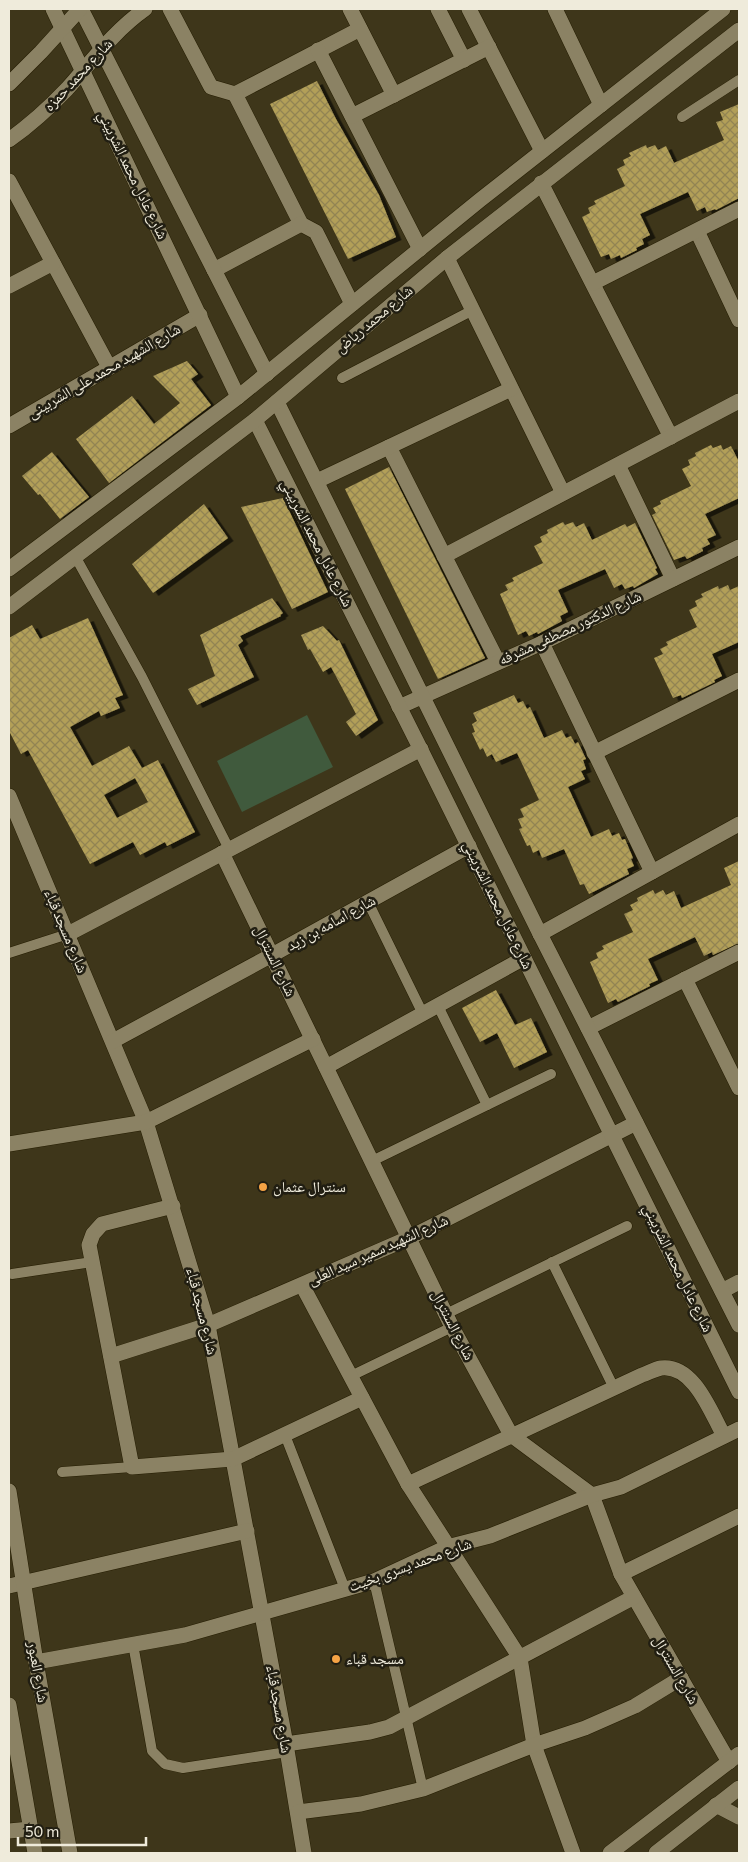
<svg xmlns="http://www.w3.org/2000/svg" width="748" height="1862" viewBox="0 0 748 1862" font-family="Commissioner,'Noto Naskh Arabic',sans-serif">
	<defs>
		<pattern id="building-cross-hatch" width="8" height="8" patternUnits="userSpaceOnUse" patternTransform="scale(1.25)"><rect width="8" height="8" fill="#b29f59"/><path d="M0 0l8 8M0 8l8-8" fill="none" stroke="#928452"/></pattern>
		<filter id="shadow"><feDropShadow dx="5.5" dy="3" stdDeviation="0" flood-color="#0009"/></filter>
	</defs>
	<rect width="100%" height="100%" fill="#3e361a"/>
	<polygon fill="#405a3d" points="307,715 333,767 242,812 217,761"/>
	<g fill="url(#building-cross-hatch)" fill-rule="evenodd" filter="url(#shadow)">
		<polygon points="317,81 336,119 379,195 396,237 348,259 270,104"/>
		<polygon points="739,104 739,198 716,210 715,209 707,212 705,207 697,211 688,192 640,214 650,235 642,239 644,244 636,248 637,250 621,258 620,255 611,259 609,254 601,257 582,217 590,213 588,208 596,204 594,201 625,186 617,169 625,165 623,160 631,156 629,153 646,145 647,148 655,145 658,150 666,146 674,163 724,140 716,122 723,120 720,112"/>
		<polygon points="187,361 198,374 191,379 211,405 109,483 76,439 132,396 154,424 180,403 153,376"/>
		<polygon points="711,445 713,448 721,445 723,450 731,446 739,462 739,498 705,514 716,535 707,539 710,544 702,548 703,551 687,559 685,556 674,560 652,515 656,513 653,508 661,504 660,501 691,486 682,469 690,465 688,460 696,456 695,453"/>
		<polygon points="52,452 89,497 60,519 40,494 38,495 22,476"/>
		<polygon points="389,467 485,658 438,679 345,489"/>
		<polygon points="283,498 328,592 292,609 241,507"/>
		<polygon points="204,504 228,538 153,593 132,564"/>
		<polygon points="563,522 565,525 573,522 576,527 584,523 592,540 625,524 627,527 635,523 657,568 655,569 658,574 634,588 633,586 625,589 622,584 614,588 605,569 558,590 568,612 560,616 562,621 538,634 537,632 529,636 526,631 518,635 500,594 508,590 505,585 514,581 512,578 543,563 534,546 542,542 540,537 548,533 547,530"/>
		<polygon points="728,585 730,590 739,586 739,642 712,654 722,676 714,680 715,682 682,698 681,695 673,698 654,658 663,654 660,649 668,645 666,642 697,627 689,610 697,606 695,601 703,597 701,594 718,586 719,589"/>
		<polygon points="272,598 283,613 280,615 281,616 240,636 243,641 238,645 254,677 197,705 188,689 215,676 200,635"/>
		<path d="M88,618L123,695L115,698L120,708L101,716L99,711L70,727L92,766L129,746L142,768L158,760L195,832L167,846L165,842L140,855L133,842L90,864L28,750L21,754L9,731V638L32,625L40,639ZM135,778L148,802L117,818L104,795Z"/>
		<polygon points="323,626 337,641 339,640 378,720 356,736 346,722 356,714 331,667 323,672 310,649 308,650 301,635"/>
		<polygon points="514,695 518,703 523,701 527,709 530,707 544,738 562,730 566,738 571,736 575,744 578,742 586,759 583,760 586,769 581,771 585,779 568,787 591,837 609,829 612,836 619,833 622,840 625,839 633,858 631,859 634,866 627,869 629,874 589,894 584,884 580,885 564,849 542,858 539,850 533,853 530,845 527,846 519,829 522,828 518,819 524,817 520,809 539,800 517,753 496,762 492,754 487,757 483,748 480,750 472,733 475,732 472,724 477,721 473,713"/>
		<polygon points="739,861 739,943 713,955 712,952 704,956 695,937 648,959 658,980 649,984 650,986 618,1002 616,999 608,1003 590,962 598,958 596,953 604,949 602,946 633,932 624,914 633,910 630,905 638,901 637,898 653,890 655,894 663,890 666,895 674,891 681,908 731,885 724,868"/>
		<polygon points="496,990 515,1025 531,1018 547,1052 514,1068 497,1033 480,1042 462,1008"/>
	</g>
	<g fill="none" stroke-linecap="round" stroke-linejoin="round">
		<defs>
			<g id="service">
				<polyline points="682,117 739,80"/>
				<polyline points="342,378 473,310"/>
				<polyline points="75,556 142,677 229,849"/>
				<polyline points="368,902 423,1014"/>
				<polyline points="9,953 68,934"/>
				<polyline points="438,1006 487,1105"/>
				<polyline points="372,1161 551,1074"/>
				<polyline points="552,1262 614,1388"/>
				<polyline points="12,1274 92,1262"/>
				<polyline points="446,1314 627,1226"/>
				<polyline points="351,1376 452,1327"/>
				<polyline points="285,1435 345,1589"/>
				<polyline points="62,1472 132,1467"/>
				<polyline points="374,1581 423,1789"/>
				<polyline points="133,1644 152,1751 165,1764 183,1768 287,1752"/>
			</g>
			<g id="minor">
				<polyline points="170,9 211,87 235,94 360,29"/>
				<polyline points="350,9 394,95"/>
				<polyline points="438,9 464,60"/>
				<polyline points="469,9 542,151"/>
				<polyline points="555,9 601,105"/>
				<polyline points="318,50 420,249"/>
				<polyline points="235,94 301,224 316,232 352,304"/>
				<polyline points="352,116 489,47"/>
				<polyline points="9,181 109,367"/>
				<polyline points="541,183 671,437"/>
				<polyline points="697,231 739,320"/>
				<polyline points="447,258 563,493"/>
				<polyline points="214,270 301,224"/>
				<polyline points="593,283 739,209"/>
				<polyline points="9,286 53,263"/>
				<polyline points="9,426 200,315"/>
				<polyline points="389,447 498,662"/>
				<polyline points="618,465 673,579"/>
				<polyline points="317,481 511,389"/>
				<polyline points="444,556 739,401"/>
				<polyline points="542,643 652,872"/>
				<polyline points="399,707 542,643 739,547"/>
				<polyline points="594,753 739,680"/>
				<polyline points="9,796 146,1122 208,1325 286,1744 304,1853"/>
				<polyline points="222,853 452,1327 511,1435 592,1495 621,1574 729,1762"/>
				<polyline points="68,934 421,749"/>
				<polyline points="540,934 739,824"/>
				<polyline points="685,979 739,1088"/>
				<polyline points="588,1028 739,952"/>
				<polyline points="113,1041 272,955 469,846"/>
				<polyline points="326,1067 524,958"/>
				<polyline points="9,1144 146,1122 313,1039"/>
				<polyline points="173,1206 102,1224 93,1234 89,1245 132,1467 233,1459 362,1398"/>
				<polyline points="302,1285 408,1484 520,1658 534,1745 573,1853"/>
				<polyline points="722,1291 739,1282"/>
				<polyline points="111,1356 208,1325 409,1238 636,1123"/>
				<path d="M408,1484L642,1375C648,1373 655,1369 661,1368C694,1364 711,1413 724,1436"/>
				<polyline points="621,1574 739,1516"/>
				<polyline points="9,1586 247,1531"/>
				<polyline points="36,1662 185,1635 374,1581 447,1547 490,1536 592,1495 621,1487 739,1429"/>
				<polyline points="286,1744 370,1732 389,1727 634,1597"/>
				<polyline points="716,1805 739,1817"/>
				<polyline points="298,1812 361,1804 423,1789 534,1745 585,1728 635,1706 681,1678"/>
				<polyline points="9,1831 30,1829"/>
			</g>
			<g id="tertiary">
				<polyline points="53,9 238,397"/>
				<polyline points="81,9 267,374"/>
				<polyline points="9,84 41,52 80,9"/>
				<path d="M9,140C30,125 49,108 67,89C92,61 114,31 145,9"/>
				<polyline points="277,402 540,934 739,1325"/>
				<polyline points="255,420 417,742 739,1392"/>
				<polyline points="9,569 238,397 480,200 723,9"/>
				<polyline points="9,607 255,420 447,258 739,30"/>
				<polyline points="9,1491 36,1662 70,1853"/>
				<polyline points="9,1705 35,1853"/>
				<polyline points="610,1853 739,1754"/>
				<polyline points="656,1853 739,1788"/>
			</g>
		</defs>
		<use href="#service" stroke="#251d02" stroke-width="11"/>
		<use href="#minor" stroke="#251d02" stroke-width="16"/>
		<use href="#tertiary" stroke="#251d02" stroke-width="16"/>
		<use href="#service" stroke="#8b8264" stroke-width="10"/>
		<use href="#minor" stroke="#8b8264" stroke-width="15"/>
		<use href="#tertiary" stroke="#8b8264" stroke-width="15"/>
	</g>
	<g fill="#f5a345" stroke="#211e12" stroke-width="2">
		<circle cx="263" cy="1187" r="5"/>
		<circle cx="336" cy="1659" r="5"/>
	</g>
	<g text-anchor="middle" stroke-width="5" stroke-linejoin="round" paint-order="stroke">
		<g font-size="15" fill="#efebdb" stroke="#211e12">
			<text transform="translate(78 75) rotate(-47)" y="5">شارع محمد حمزه</text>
			<text transform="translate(133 175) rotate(64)" y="5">شارع عادل محمد الشربيني</text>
			<text transform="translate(374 319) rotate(-40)" y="5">شارع محمد رياض</text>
			<text transform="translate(104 371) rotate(-30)" y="5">شارع الشهيد محمد على الشربينى</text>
			<text transform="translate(317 543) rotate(63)" y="5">شارع عادل محمد الشربيني</text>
			<text transform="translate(570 628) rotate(-25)" y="5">شارع الدكتور مصطفى مشرفه</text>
			<text transform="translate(498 905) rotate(64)" y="5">شارع عادل محمد الشربيني</text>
			<text transform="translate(331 923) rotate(-29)" y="5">شارع اسامه بن زيد</text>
			<text transform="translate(66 931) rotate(67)" y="5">شارع مسجد قباء</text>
			<text transform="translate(275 961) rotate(64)" y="5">شارع السنترال</text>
			<text transform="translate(378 1250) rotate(-24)" y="5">شارع الشهيد سمير سيد العلى</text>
			<text transform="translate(678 1268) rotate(64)" y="5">شارع عادل محمد الشربيني</text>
			<text transform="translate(202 1311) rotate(76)" y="5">شارع مسجد قباء</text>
			<text transform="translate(453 1325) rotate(63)" y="5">شارع السنترال</text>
			<text transform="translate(410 1565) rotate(-20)" y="5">شارع محمد يسرى بخيت</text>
			<text transform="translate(676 1670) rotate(60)" y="5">شارع السنترال</text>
			<text transform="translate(38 1672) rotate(80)" y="5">شارع العبور</text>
			<text transform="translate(279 1709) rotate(80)" y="5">شارع مسجد قباء</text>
		</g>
		<g font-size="15" fill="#efebdb" stroke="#211e12" text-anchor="start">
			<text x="273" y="1192">سنترال عثمان</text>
			<text x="346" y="1664">مسجد قباء</text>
		</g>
	</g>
	<rect width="748" height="1862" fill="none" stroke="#efebdb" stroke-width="20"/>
	<path d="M18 1837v8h128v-8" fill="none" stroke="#efebdb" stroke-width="2.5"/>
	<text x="25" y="1837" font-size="15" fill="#efebdb" stroke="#211e12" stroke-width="4" paint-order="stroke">50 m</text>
</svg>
